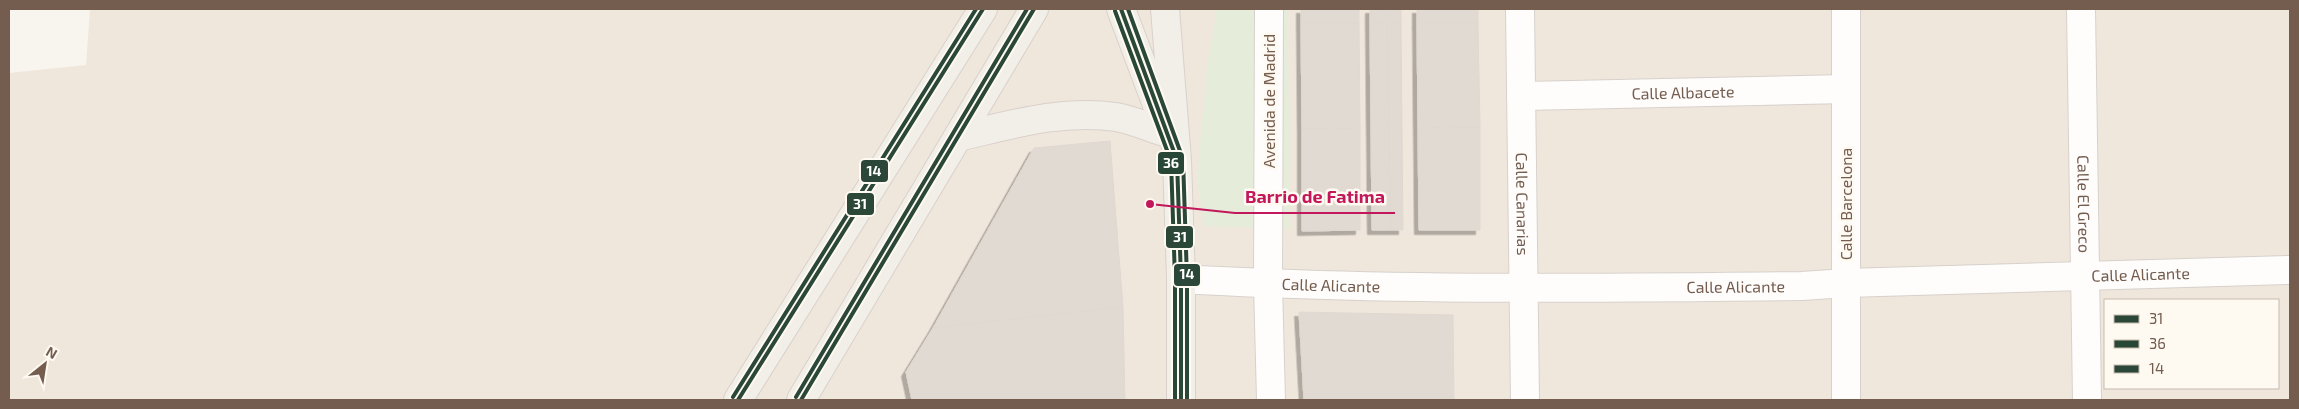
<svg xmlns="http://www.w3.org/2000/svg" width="2299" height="409" viewBox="0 0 2299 409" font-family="'Exo 2',sans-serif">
	<defs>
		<filter id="shadow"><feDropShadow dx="-4.5" dy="4.5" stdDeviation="0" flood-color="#0004"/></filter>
	</defs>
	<rect width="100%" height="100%" fill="#f8f4ee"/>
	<path fill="#f0e7dc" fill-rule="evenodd" d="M90,9H2290V400H9V73L86,65ZM2105,300H2278V388H2105Z"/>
	<polygon fill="#e5edda" points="1217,9 1288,9 1290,229 1204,226 1197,180 1207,65"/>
	<g fill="#e1dad3" stroke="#e0d8d1" filter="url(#shadow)">
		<rect x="1301" y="9" width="58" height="14"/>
		<polygon points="1370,9 1387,9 1387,22 1370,23"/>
		<rect x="1387" y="9" width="14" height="13"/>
		<rect x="1417" y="9" width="61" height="14"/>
		<polygon points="1387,22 1389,128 1371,128 1370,23"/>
		<polygon points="1387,22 1401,22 1402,128 1389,128"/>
		<polygon points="1301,23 1359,23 1360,128 1302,129"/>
		<polygon points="1417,23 1478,23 1480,127 1418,128"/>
		<polygon points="1480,127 1480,230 1419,230 1418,128"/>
		<polygon points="1360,128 1360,230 1302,231 1302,129"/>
		<polygon points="1371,128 1389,128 1390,230 1372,230"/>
		<polygon points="1389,128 1402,128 1403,230 1390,230"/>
		<polygon points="1110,141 1123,307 933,328 1034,148"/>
		<polygon points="1123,307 1125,400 912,400 906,372 933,328"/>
		<polygon points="1299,312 1453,315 1454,400 1304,400"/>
	</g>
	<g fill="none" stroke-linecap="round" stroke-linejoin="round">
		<defs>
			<g id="minor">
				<polyline points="1269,9 1268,284 1271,400"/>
				<path id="s1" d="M1520,9L1525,400"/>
				<polyline points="1846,9 1846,400"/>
				<path id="s2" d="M2081,9L2087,400"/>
				<path id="s3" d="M1521,96L1846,89"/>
				<path id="s4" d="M1181,279C1388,291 1595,288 1802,286L1846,283L2290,270"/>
			</g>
			<g id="major">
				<polyline points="1121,9 1166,129"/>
				<polyline points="1165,9 1177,160 1181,279 1181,400"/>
				<path d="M958,137C1010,125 1062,109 1116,117C1133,120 1151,128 1167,133"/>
				<polyline points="738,400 983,9"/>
				<polyline points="801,400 1034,9"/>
			</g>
		</defs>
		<use href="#minor" stroke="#d7d1cc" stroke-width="30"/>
		<use href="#major" stroke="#d9d1cb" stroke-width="30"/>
		<use href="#minor" stroke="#fefdfc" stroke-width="28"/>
		<use href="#major" stroke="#f2eee8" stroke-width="28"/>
		<defs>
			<g id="bus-1">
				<polyline points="1121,9 1177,160 1181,279 1181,400"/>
				<polyline points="738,400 983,9"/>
				<polyline points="801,400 1034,9"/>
			</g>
			<polyline id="bus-2" points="1115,11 1171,161 1175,279 1175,400"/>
			<g id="bus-3">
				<polyline points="1128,9 1183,159 1187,279 1187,400"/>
				<polyline points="733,397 976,9"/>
				<polyline points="796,397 1027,9"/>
			</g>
		</defs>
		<use href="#bus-1" stroke="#fef9f1" stroke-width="8"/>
		<use href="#bus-2" stroke="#fef9f1" stroke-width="8"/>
		<use href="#bus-3" stroke="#fef9f1" stroke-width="8"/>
		<use href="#bus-1" stroke="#2a4738" stroke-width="4"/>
		<use href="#bus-2" stroke="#294737" stroke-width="4"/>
		<use href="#bus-3" stroke="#2a4739" stroke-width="4"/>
	</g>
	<g text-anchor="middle" stroke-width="5" stroke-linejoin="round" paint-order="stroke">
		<g font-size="16" fill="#745d4f" stroke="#fef9f1">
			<text dy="6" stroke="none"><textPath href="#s3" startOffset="162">Calle Albacete</textPath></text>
			<text transform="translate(1269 101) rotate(-90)" y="6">Avenida de Madrid</text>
			<text transform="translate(1846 204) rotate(-90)" y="6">Calle Barcelona</text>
			<text dy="6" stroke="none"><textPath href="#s1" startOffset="195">Calle Canarias</textPath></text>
			<text dy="6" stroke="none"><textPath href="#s2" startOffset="195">Calle El Greco</textPath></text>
			<text dy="6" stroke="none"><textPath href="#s4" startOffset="960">Calle Alicante</textPath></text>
			<text dy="6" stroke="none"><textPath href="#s4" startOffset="150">Calle Alicante</textPath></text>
			<text dy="6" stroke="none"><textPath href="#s4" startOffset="555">Calle Alicante</textPath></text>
		</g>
	</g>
	<path fill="none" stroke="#c2185b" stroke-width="2" d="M1150 204L1235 213H1395"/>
	<circle fill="#c2185b" stroke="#fef9f1" stroke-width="2" cx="1150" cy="204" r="5"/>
	<g font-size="18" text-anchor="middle" font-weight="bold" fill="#c2185b" stroke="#fef9f1" stroke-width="5" stroke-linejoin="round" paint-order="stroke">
		<text x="1315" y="203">Barrio de Fatima</text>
	</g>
	<g stroke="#fef9f1" stroke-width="2">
		<rect x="1157" y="151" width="28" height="24" rx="5" fill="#294737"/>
		<rect x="860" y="159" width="29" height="24" rx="5" fill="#2a4739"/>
		<rect x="846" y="192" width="29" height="24" rx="5" fill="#2a4738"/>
		<rect x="1165" y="225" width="29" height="24" rx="5" fill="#2a4738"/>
		<rect x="1173" y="263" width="28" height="24" rx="5" fill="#2a4739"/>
	</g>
	<g font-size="14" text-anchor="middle" font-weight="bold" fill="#fff">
		<text x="1171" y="168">36</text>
		<text x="874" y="176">14</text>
		<text x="860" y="209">31</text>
		<text x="1180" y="242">31</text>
		<text x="1187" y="279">14</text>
	</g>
	<rect width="2299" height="409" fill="none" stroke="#745d4f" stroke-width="20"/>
	<rect x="2104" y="299" width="175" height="90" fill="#fef9f1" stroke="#c7bbb0"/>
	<rect x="2114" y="315" width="25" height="8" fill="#2a4738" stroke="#c7bbb0"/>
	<text x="2149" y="324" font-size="15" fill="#745d4f">31</text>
	<rect x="2114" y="340" width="25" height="8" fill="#294737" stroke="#c7bbb0"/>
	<text x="2149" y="349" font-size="15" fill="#745d4f">36</text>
	<rect x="2114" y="365" width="25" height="8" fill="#2a4739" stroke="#c7bbb0"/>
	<text x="2149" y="374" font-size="15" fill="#745d4f">14</text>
	<g transform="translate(45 364) rotate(30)" stroke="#fef9f1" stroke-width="4" paint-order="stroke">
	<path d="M0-4L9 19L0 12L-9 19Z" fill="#745d4f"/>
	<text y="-8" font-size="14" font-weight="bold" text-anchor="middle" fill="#745d4f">N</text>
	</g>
</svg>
